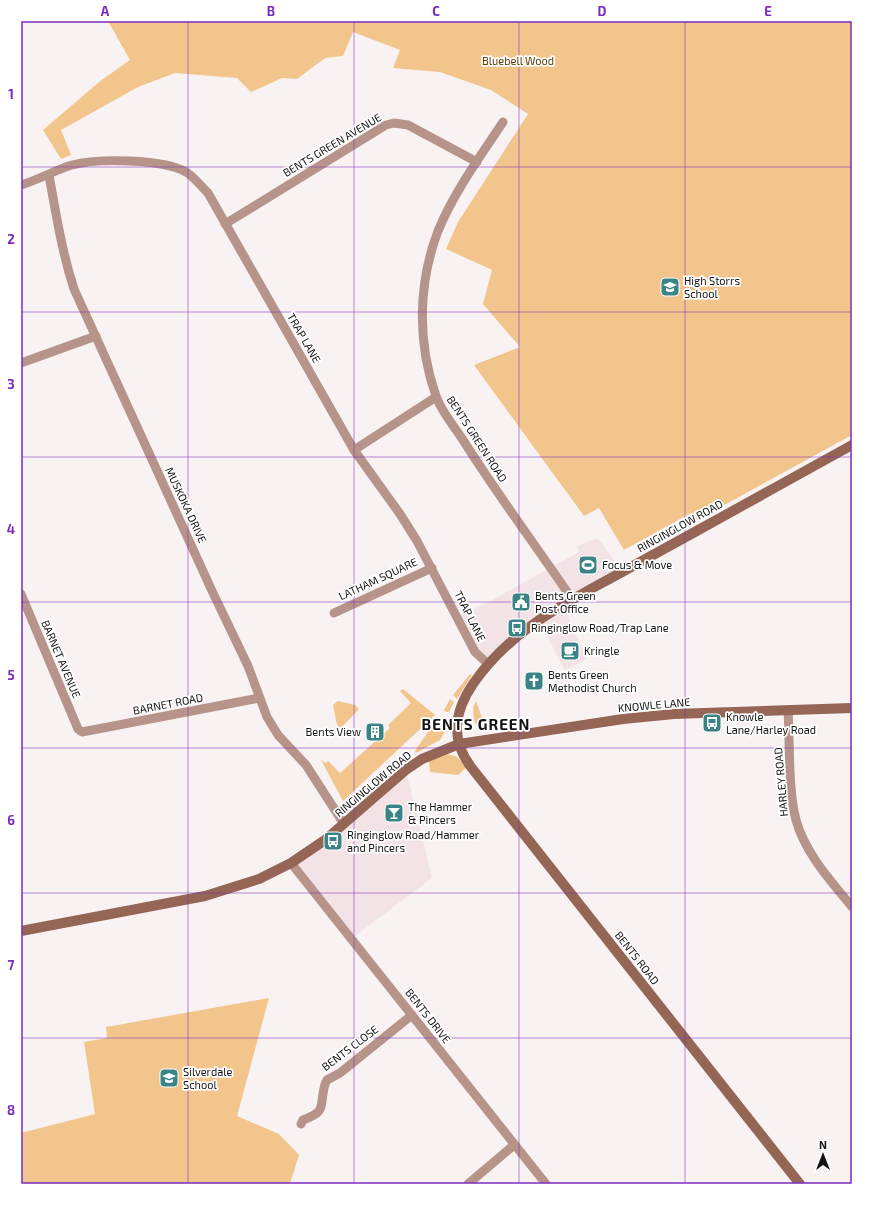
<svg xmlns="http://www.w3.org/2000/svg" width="873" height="1205" viewBox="0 0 873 1205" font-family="'Exo 2',sans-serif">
	<rect width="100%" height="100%" fill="#f9f2f3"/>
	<g fill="#f3e3e6">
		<polygon points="598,538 622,571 563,606 587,659 565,670 539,621 487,663 457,617 483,605 579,552 577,546"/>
		<polygon points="404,772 408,779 432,878 351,939 291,863"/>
	</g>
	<g fill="#f2c58c">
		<polygon points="108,21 852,21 852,435 697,520 691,513 624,550 599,508 584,516 474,365 520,347 483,304 492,270 446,249 458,222 528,114 491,90 440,72 393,68 400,50 353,32 343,56 325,58 297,79 282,78 251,92 237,78 175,73 138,87 61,130 71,155 61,159 43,130 99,82 130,60"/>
		<polygon points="470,674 472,675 457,699 453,695"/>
		<polygon points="403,689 435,715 343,801 321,760 326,763 328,761 340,773 390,728 388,725 411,703 400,691"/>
		<polygon points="450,699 454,702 449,712 446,712 444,710"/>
		<polygon points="338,701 355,705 359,709 341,728 337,725 333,705"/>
		<path d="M476,701L484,723L480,725L475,723C473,716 472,707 476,701Z"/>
		<polygon points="444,724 447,728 440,740 416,753 415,751 431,727"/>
		<polygon points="445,754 456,756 467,767 458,775 430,772 429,761"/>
		<polygon points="269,998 237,1116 279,1134 299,1155 290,1184 21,1184 21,1133 95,1114 84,1042 107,1038 106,1027"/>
	</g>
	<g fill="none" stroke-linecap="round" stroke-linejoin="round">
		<g stroke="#b69489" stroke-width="9">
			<path d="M503,122C480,157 454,192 438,231C418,284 417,342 436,396C441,411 454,426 463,440C497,494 536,546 572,599"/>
			<path d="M49,175C56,214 62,252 74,289L213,593L248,666L267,717L278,735L306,765L344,824"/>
			<path d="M21,185C38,180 55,170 72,165C98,158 163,159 186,172C194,177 201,186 208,193L354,450L400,514L417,541L475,652L487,663"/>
			<polyline points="225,224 386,125 394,123 408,125 477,162"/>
			<polyline points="21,363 96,336"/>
			<polyline points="354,450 436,397"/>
			<polyline points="21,594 78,729 82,732 259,698"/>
			<polyline points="334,613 432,568"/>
			<path d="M788,710C790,742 788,790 796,820C805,853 831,881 852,907"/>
			<polyline points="291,863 546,1184"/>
			<path d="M301,1124L303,1120C308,1118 314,1116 318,1112C324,1107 321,1089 327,1080L340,1073L412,1015"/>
			<polyline points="468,1184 514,1145"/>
		</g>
		<g stroke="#956556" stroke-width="10">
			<polyline points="21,931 205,896 259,879 291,863 325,840 407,769 422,759 459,744 623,719 674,714 852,708"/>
			<path d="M800,1184L471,767C450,739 454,712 473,684C508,633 558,607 611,578C638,563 666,548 693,533C746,504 799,474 852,445"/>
		</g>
	</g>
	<path fill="none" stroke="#7b2cbf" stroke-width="1" stroke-opacity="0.55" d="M188,21V1184M354,21V1184M519,21V1184M685,21V1184M21,167H852M21,312H852M21,457H852M21,602H852M21,748H852M21,893H852M21,1038H852"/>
	<defs>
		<symbol id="school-square" viewBox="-11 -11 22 22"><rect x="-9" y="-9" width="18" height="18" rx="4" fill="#3b8485" stroke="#fff"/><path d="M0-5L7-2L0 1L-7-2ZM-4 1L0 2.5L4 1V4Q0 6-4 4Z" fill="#fff"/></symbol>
		<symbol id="stadium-square" viewBox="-11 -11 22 22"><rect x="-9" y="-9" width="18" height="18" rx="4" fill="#3b8485" stroke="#fff"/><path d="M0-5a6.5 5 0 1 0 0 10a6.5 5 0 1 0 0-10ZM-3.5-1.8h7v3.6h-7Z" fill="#fff"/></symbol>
		<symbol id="civic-square" viewBox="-11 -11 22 22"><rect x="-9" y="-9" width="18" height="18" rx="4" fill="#3b8485" stroke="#fff"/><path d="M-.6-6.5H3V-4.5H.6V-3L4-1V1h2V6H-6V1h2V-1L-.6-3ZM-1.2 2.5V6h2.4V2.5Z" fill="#fff"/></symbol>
		<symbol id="bus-square" viewBox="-11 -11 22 22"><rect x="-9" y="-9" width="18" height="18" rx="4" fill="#3b8485" stroke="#fff"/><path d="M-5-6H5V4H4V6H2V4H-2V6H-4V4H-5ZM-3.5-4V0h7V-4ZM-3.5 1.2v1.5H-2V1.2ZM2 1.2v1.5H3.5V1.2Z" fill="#fff"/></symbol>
		<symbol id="cafe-square" viewBox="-11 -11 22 22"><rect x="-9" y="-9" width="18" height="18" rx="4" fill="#3b8485" stroke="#fff"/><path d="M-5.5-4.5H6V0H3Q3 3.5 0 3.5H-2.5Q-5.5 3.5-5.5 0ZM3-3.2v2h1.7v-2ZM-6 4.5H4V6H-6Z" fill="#fff"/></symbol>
		<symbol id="church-square" viewBox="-11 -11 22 22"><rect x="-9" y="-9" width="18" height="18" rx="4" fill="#3b8485" stroke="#fff"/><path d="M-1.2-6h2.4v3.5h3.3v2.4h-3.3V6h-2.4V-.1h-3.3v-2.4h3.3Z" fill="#fff"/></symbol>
		<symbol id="building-square" viewBox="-11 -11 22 22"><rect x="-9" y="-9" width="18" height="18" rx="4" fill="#3b8485" stroke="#fff"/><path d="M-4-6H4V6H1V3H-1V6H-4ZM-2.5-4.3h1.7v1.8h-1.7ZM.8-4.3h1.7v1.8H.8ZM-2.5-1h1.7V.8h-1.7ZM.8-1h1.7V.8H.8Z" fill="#fff"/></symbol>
		<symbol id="bar-square" viewBox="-11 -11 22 22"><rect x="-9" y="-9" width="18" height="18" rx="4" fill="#3b8485" stroke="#fff"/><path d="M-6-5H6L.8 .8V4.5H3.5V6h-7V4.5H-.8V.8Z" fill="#fff"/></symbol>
	</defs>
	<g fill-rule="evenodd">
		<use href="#school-square" x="659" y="276" width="22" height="22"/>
		<use href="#stadium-square" x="577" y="554" width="22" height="22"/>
		<use href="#civic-square" x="510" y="591" width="22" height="22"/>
		<use href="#bus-square" x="506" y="617" width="22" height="22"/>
		<use href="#cafe-square" x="559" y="640" width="22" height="22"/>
		<use href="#church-square" x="523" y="670" width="22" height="22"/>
		<use href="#bus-square" x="701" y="712" width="22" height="22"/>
		<use href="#building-square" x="364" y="721" width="22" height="22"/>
		<use href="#bar-square" x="383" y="802" width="22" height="22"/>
		<use href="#bus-square" x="322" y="830" width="22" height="22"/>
		<use href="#school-square" x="158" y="1067" width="22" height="22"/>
	</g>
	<g text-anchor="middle" stroke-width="3.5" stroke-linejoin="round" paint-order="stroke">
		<g font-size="11" fill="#5b3b08" stroke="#fff">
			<text x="518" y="65">Bluebell Wood</text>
		</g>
		<g font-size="11" fill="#141212" stroke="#fff">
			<text transform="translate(332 145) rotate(-31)" y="4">BENTS GREEN AVENUE</text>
			<text transform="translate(304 338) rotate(60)" y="4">TRAP LANE</text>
			<text transform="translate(477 439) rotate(57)" y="4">BENTS GREEN ROAD</text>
			<text transform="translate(186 505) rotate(65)" y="4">MUSKOKA DRIVE</text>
			<text transform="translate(680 526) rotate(-29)" y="4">RINGINGLOW ROAD</text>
			<text transform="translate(378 579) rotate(-25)" y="4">LATHAM SQUARE</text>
			<text transform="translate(470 616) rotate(63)" y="4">TRAP LANE</text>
			<text transform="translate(61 659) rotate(67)" y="4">BARNET AVENUE</text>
			<text transform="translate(168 704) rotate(-11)" y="4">BARNET ROAD</text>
			<text transform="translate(654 705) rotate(-5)" y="4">KNOWLE LANE</text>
			<text transform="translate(781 782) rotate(-95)" y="4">HARLEY ROAD</text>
			<text transform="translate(373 784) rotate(-40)" y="4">RINGINGLOW ROAD</text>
			<text transform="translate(637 958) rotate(52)" y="4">BENTS ROAD</text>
			<text transform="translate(428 1016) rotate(52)" y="4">BENTS DRIVE</text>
			<text transform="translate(350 1048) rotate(-37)" y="4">BENTS CLOSE</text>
		</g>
		<g font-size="11" fill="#141212" stroke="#fff" text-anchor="start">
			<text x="684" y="285">High Storrs<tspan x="684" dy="13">School</tspan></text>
			<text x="602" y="569">Focus &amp; Move</text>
			<text x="535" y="600">Bents Green<tspan x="535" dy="13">Post Office</tspan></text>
			<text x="531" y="632">Ringinglow Road/Trap Lane</text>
			<text x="584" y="655">Kringle</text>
			<text x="548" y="679">Bents Green<tspan x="548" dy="13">Methodist Church</tspan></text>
			<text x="726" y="721">Knowle<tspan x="726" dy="13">Lane/Harley Road</tspan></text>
			<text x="361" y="736" text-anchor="end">Bents View</text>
			<text x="408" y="811">The Hammer<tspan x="408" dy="13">&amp; Pincers</tspan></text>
			<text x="347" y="839">Ringinglow Road/Hammer<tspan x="347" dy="13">and Pincers</tspan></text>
			<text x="183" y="1076">Silverdale<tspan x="183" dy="13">School</tspan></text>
		</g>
		<g font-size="15" font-weight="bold" letter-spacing="1" fill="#141212" stroke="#fff">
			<text x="476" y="730">BENTS GREEN</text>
		</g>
	</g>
	<rect width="873" height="1205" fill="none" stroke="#ffffff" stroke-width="44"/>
	<g transform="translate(823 1155)" stroke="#ffffff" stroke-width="3" paint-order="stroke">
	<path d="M0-3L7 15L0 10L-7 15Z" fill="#141212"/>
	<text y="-6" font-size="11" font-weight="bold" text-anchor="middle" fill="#141212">N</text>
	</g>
	<rect x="22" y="22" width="829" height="1161" fill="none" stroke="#7b2cbf" stroke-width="1.5"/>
	<g font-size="13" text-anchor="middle" font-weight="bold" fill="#7b2cbf">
		<text x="105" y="16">A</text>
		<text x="271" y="16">B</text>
		<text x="436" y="16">C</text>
		<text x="602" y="16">D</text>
		<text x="768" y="16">E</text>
		<text x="11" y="99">1</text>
		<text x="11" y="244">2</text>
		<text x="11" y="389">3</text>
		<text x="11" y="534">4</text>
		<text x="11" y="680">5</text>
		<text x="11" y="825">6</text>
		<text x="11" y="970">7</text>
		<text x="11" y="1115">8</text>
	</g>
</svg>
